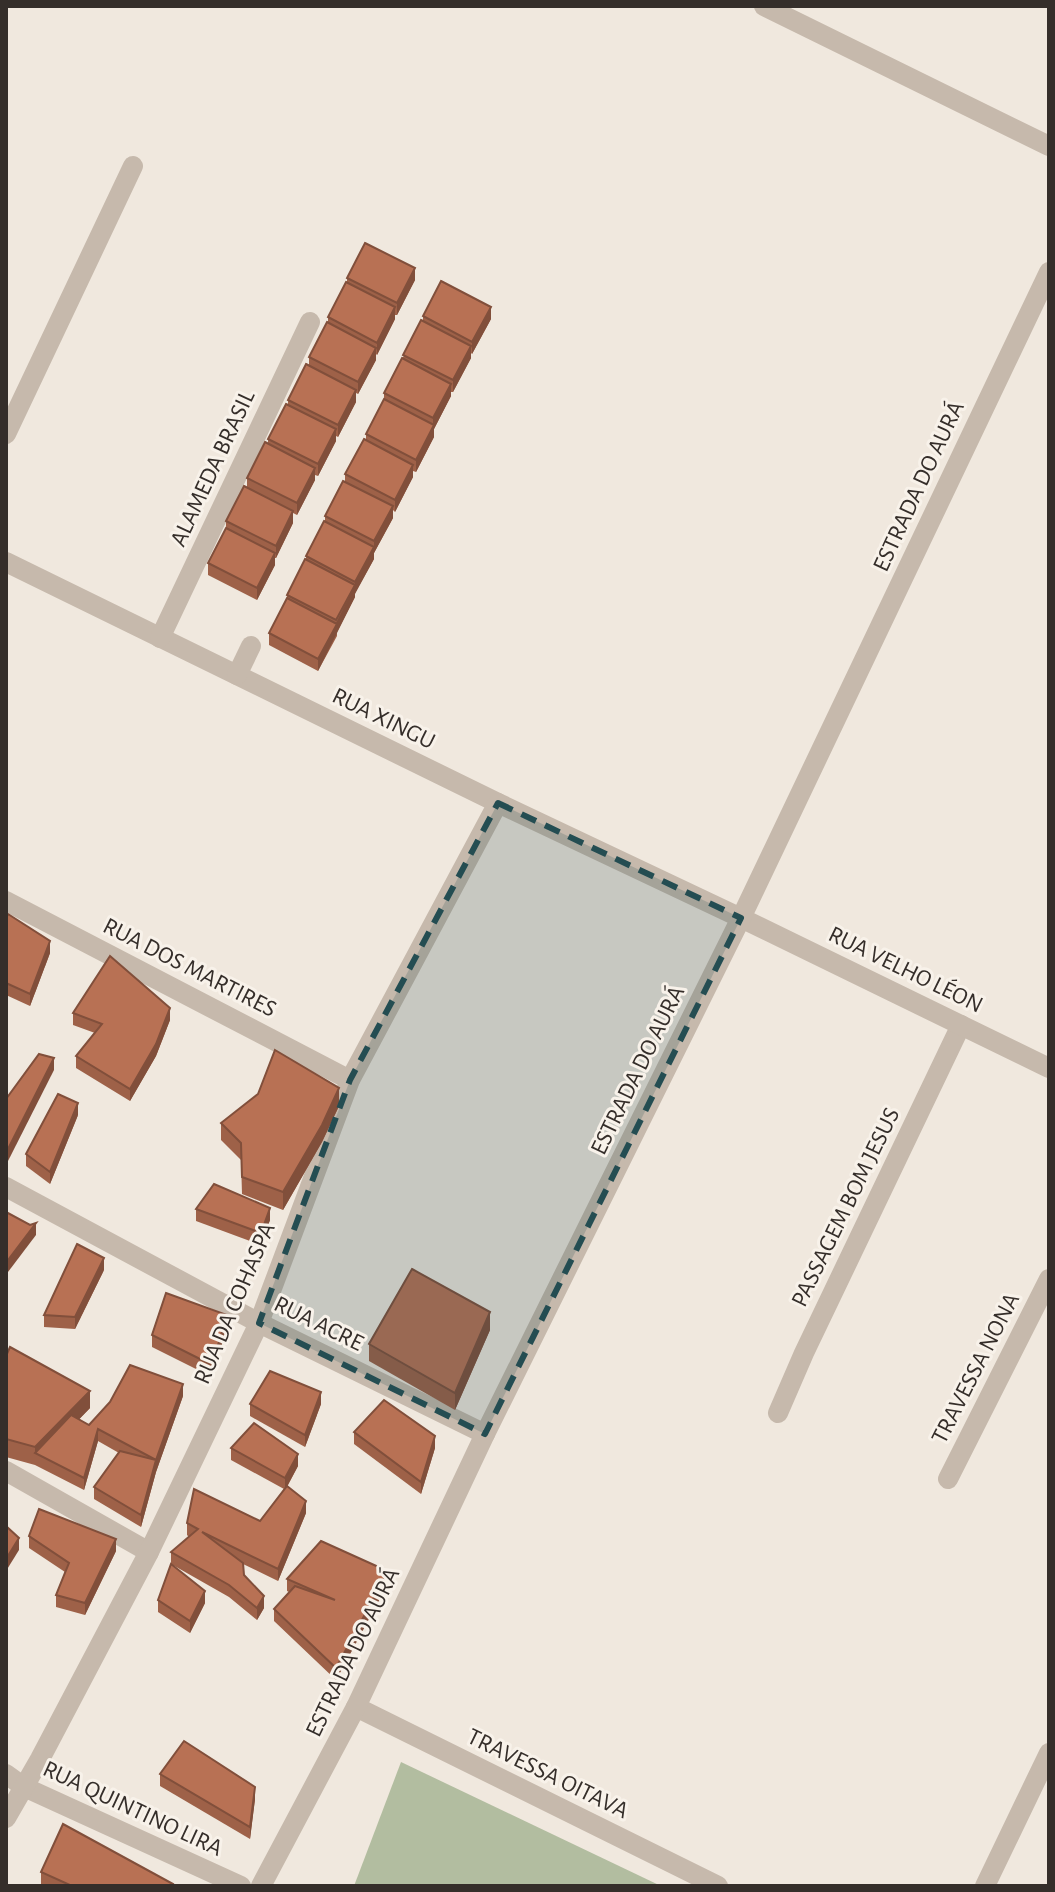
<svg xmlns="http://www.w3.org/2000/svg" width="1055" height="1892" viewBox="0 0 1055 1892" font-family="'Alegreya Sans',sans-serif">
	<rect width="100%" height="100%" fill="#f0e8de"/>
	<polygon fill="#b2bda0" points="401,1762 661,1886 354,1886"/>
	<g fill="none" stroke-linecap="round" stroke-linejoin="round">
		<g stroke="#c6b9ac" stroke-width="20">
			<polyline points="764,6 1049,146"/>
			<polyline points="6,434 133,166"/>
			<polyline points="6,562 498,803 741,918"/>
			<polyline points="160,638 310,322"/>
			<polyline points="237,675 251,646"/>
			<polyline points="6,901 350,1080"/>
			<polyline points="6,1187 259,1323 485,1434"/>
			<polyline points="778,1413 804,1353 961,1025"/>
			<polyline points="6,1471 149,1552"/>
			<polyline points="948,1479 1049,1279"/>
			<polyline points="356,1707 718,1886"/>
			<polyline points="6,1774 24,1787 241,1886"/>
			<polyline points="6,1818 40,1759 149,1552 259,1323 350,1080 498,803"/>
			<polyline points="985,1886 1049,1753"/>
		</g>
		<g stroke="#c6b9ac" stroke-width="20">
			<polyline points="741,918 1049,1068"/>
			<polyline points="261,1886 356,1707 485,1434 741,918 1049,272"/>
		</g>
	</g>
	<g fill="#9e6148">
		<polygon points="347,278 415,280 397,315 395,315 395,319 377,355 376,354 376,360 358,394 356,393 356,402 338,437 336,436 336,441 318,476 315,475 315,480 297,515 293,513 293,523 276,558 275,558 275,565 257,600 208,575 208,563 226,528 226,521 247,487 247,478 268,444 268,439 288,405 288,400 309,366 309,357 328,322 328,317 347,283"/>
		<polygon points="423,316 491,319 472,354 471,353 471,358 453,392 451,392 451,396 434,429 434,437 416,472 413,471 413,477 395,512 393,510 393,518 374,553 374,559 355,593 355,597 337,632 337,636 318,671 269,645 269,633 287,598 287,595 306,560 306,556 325,521 325,516 345,482 345,474 366,440 366,434 384,400 384,393 423,320"/>
		<polygon points="6,919 50,953 30,1006 6,995"/>
		<polygon points="73,1013 170,1020 156,1056 130,1101 76,1068 76,1056 95,1033 73,1025"/>
		<polygon points="339,1106 322,1142 283,1210 242,1194 241,1160 221,1140 221,1123"/>
		<polygon points="78,1115 50,1184 26,1166 26,1154"/>
		<polygon points="196,1209 270,1220 261,1245 196,1221"/>
		<polygon points="104,1270 75,1329 44,1327 44,1315"/>
		<polygon points="227,1327 212,1377 152,1347 152,1335"/>
		<polygon points="490,1330 455,1410 369,1361 369,1344"/>
		<polygon points="6,1356 90,1408 79,1419 89,1425 183,1396 156,1472 141,1527 94,1499 94,1487 119,1453 98,1441 84,1490 35,1465 6,1457"/>
		<polygon points="250,1404 321,1404 305,1447 250,1416"/>
		<polygon points="354,1432 435,1448 421,1494 354,1444"/>
		<polygon points="231,1448 298,1466 287,1487 306,1513 278,1581 243,1564 244,1575 264,1608 257,1620 229,1597 171,1564 205,1603 190,1633 158,1612 158,1600 171,1564 171,1552 189,1537 187,1535 187,1523 260,1521 284,1489 231,1460"/>
		<polygon points="29,1536 116,1551 85,1615 56,1607 56,1595 65,1572 29,1548"/>
		<polygon points="287,1579 384,1591 336,1680 274,1621 274,1609 289,1592 287,1591"/>
		<polygon points="160,1774 255,1799 250,1839 160,1786"/>
		<polygon points="41,1872 173,1886 41,1886"/>
	</g>
	<g fill="#814f3b">
		<polygon points="415,268 415,280 397,315 397,303"/>
		<polygon points="395,307 395,319 377,355 377,343"/>
		<polygon points="491,307 491,319 472,354 472,342"/>
		<polygon points="471,346 471,358 453,392 453,380"/>
		<polygon points="376,348 376,360 358,394 358,382"/>
		<polygon points="451,384 451,396 434,429 434,437 416,472 416,460 433,426 433,418"/>
		<polygon points="356,390 356,402 338,437 338,425"/>
		<polygon points="336,429 336,441 318,476 318,464"/>
		<polygon points="413,465 413,477 395,512 395,500"/>
		<polygon points="315,468 315,480 297,515 297,503"/>
		<polygon points="393,506 393,518 374,553 374,541"/>
		<polygon points="293,511 293,523 276,558 276,546"/>
		<polygon points="374,547 374,559 355,594 355,582"/>
		<polygon points="275,553 275,565 257,600 257,588"/>
		<polygon points="355,585 355,597 318,671 318,659"/>
		<polygon points="50,941 50,953 30,1006 30,994"/>
		<polygon points="170,1008 170,1020 156,1056 130,1101 130,1089"/>
		<polygon points="54,1058 54,1070 7,1163 7,1151"/>
		<polygon points="339,1088 339,1106 322,1142 283,1210 283,1192"/>
		<polygon points="78,1103 78,1115 50,1184 50,1172"/>
		<polygon points="270,1208 270,1220 261,1245 261,1233"/>
		<polygon points="36,1223 36,1235 8,1272 8,1260"/>
		<polygon points="104,1258 104,1270 75,1329 75,1317"/>
		<polygon points="490,1312 490,1330 455,1410 455,1393"/>
		<polygon points="227,1315 227,1327 212,1377 212,1365"/>
		<polygon points="183,1384 183,1396 156,1472 141,1527 141,1515 156,1460"/>
		<polygon points="90,1391 90,1408 43,1457 35,1453 35,1447"/>
		<polygon points="321,1392 321,1404 305,1447 305,1435"/>
		<polygon points="98,1429 98,1441 84,1490 84,1478"/>
		<polygon points="435,1436 435,1448 421,1494 421,1482"/>
		<polygon points="298,1454 298,1466 285,1490 285,1478"/>
		<polygon points="306,1501 306,1513 278,1581 278,1569"/>
		<polygon points="19,1538 19,1550 6,1571 6,1559"/>
		<polygon points="116,1539 116,1551 85,1615 85,1603"/>
		<polygon points="384,1579 384,1591 336,1680 336,1668"/>
		<polygon points="205,1591 205,1603 190,1633 190,1621"/>
		<polygon points="264,1596 264,1608 257,1620 257,1608"/>
		<polygon points="255,1787 255,1799 250,1839 250,1827"/>
	</g>
	<g fill="#b87154" stroke="#814f3b" stroke-width="2">
		<polygon points="365,243 415,268 397,303 347,278"/>
		<polygon points="441,281 491,307 472,342 423,316"/>
		<polygon points="346,282 395,307 377,343 328,317"/>
		<polygon points="421,320 471,346 453,380 403,355"/>
		<polygon points="327,322 376,348 358,382 309,357"/>
		<polygon points="402,358 451,384 433,418 384,393"/>
		<polygon points="306,364 356,390 338,425 288,400"/>
		<polygon points="384,399 434,425 416,460 366,434"/>
		<polygon points="286,404 336,429 318,464 268,439"/>
		<polygon points="364,439 413,465 395,500 345,474"/>
		<polygon points="265,442 315,468 297,503 247,478"/>
		<polygon points="343,481 393,506 374,541 325,516"/>
		<polygon points="244,486 293,511 276,546 226,521"/>
		<polygon points="324,521 374,547 355,582 306,556"/>
		<polygon points="226,528 275,553 257,588 208,563"/>
		<polygon points="305,559 355,585 336,620 287,595"/>
		<polygon points="287,598 337,624 318,659 269,633"/>
		<polygon points="8,914 50,941 30,994 6,983 6,919"/>
		<polygon points="110,956 170,1008 156,1044 130,1089 76,1056 102,1024 73,1013"/>
		<polygon points="275,1050 339,1088 322,1125 283,1192 242,1177 241,1143 221,1123 258,1094"/>
		<polygon points="39,1054 54,1058 7,1151 6,1150 6,1099"/>
		<polygon points="58,1094 78,1103 50,1172 26,1154"/>
		<polygon points="214,1184 270,1208 261,1233 196,1209"/>
		<polygon points="6,1212 30,1225 36,1223 8,1260 6,1259"/>
		<polygon points="77,1244 104,1258 75,1317 44,1315"/>
		<polygon points="412,1269 490,1312 455,1393 369,1344"/>
		<polygon points="166,1293 227,1315 212,1365 152,1335"/>
		<polygon points="10,1347 90,1391 35,1447 6,1439 6,1356"/>
		<polygon points="130,1365 183,1384 156,1460 98,1429 84,1478 35,1453 71,1415 89,1425 110,1402"/>
		<polygon points="270,1371 321,1392 305,1435 250,1404"/>
		<polygon points="384,1400 435,1436 421,1482 354,1432"/>
		<polygon points="254,1423 298,1454 285,1478 231,1448"/>
		<polygon points="120,1451 156,1460 141,1515 94,1487"/>
		<polygon points="287,1486 306,1501 278,1569 202,1532 243,1563 244,1575 264,1596 257,1608 229,1585 171,1552 198,1529 187,1523 194,1489 260,1521"/>
		<polygon points="39,1509 116,1539 85,1603 56,1595 69,1563 29,1536"/>
		<polygon points="6,1526 19,1538 6,1559"/>
		<polygon points="321,1541 383,1569 384,1579 336,1668 274,1609 295,1586 335,1600 287,1579"/>
		<polygon points="171,1564 205,1591 190,1621 158,1600"/>
		<polygon points="184,1741 255,1787 250,1827 160,1774"/>
		<polygon points="63,1824 173,1884 172,1886 72,1886 41,1872"/>
	</g>
	<path fill="#244d52" fill-opacity="0.2" stroke="#244d52" stroke-width="6" stroke-dasharray="16 10" stroke-linejoin="round" d="M498,803L741,918L485,1434L259,1323L350,1080Z"/>
	<g text-anchor="middle" stroke-width="6" stroke-linejoin="round" paint-order="stroke">
		<g font-size="24" fill="#352e2a" stroke="#f8f2ea">
			<text transform="translate(212 468) rotate(-65)" y="8">ALAMEDA BRASIL</text>
			<text transform="translate(918 486) rotate(-65)" y="8">ESTRADA DO AURÁ</text>
			<text transform="translate(384 718) rotate(26)" y="8">RUA XINGU</text>
			<text transform="translate(190 967) rotate(27)" y="8">RUA DOS MARTIRES</text>
			<text transform="translate(906 969) rotate(26)" y="8">RUA VELHO LÉON</text>
			<text transform="translate(637 1070) rotate(-64)" y="8">ESTRADA DO AURÁ</text>
			<text transform="translate(845 1207) rotate(-64)" y="8">PASSAGEM BOM JESUS</text>
			<text transform="translate(234 1303) rotate(-67)" y="8">RUA DA COHASPA</text>
			<text transform="translate(319 1323) rotate(26)" y="8">RUA ACRE</text>
			<text transform="translate(975 1368) rotate(-63)" y="8">TRAVESSA NONA</text>
			<text transform="translate(352 1652) rotate(-64)" y="8">ESTRADA DO AURÁ</text>
			<text transform="translate(548 1773) rotate(26)" y="8">TRAVESSA OITAVA</text>
			<text transform="translate(133 1808) rotate(25)" y="8">RUA QUINTINO LIRA</text>
		</g>
	</g>
	<rect width="1055" height="1892" fill="none" stroke="#352e2a" stroke-width="16"/>
</svg>
